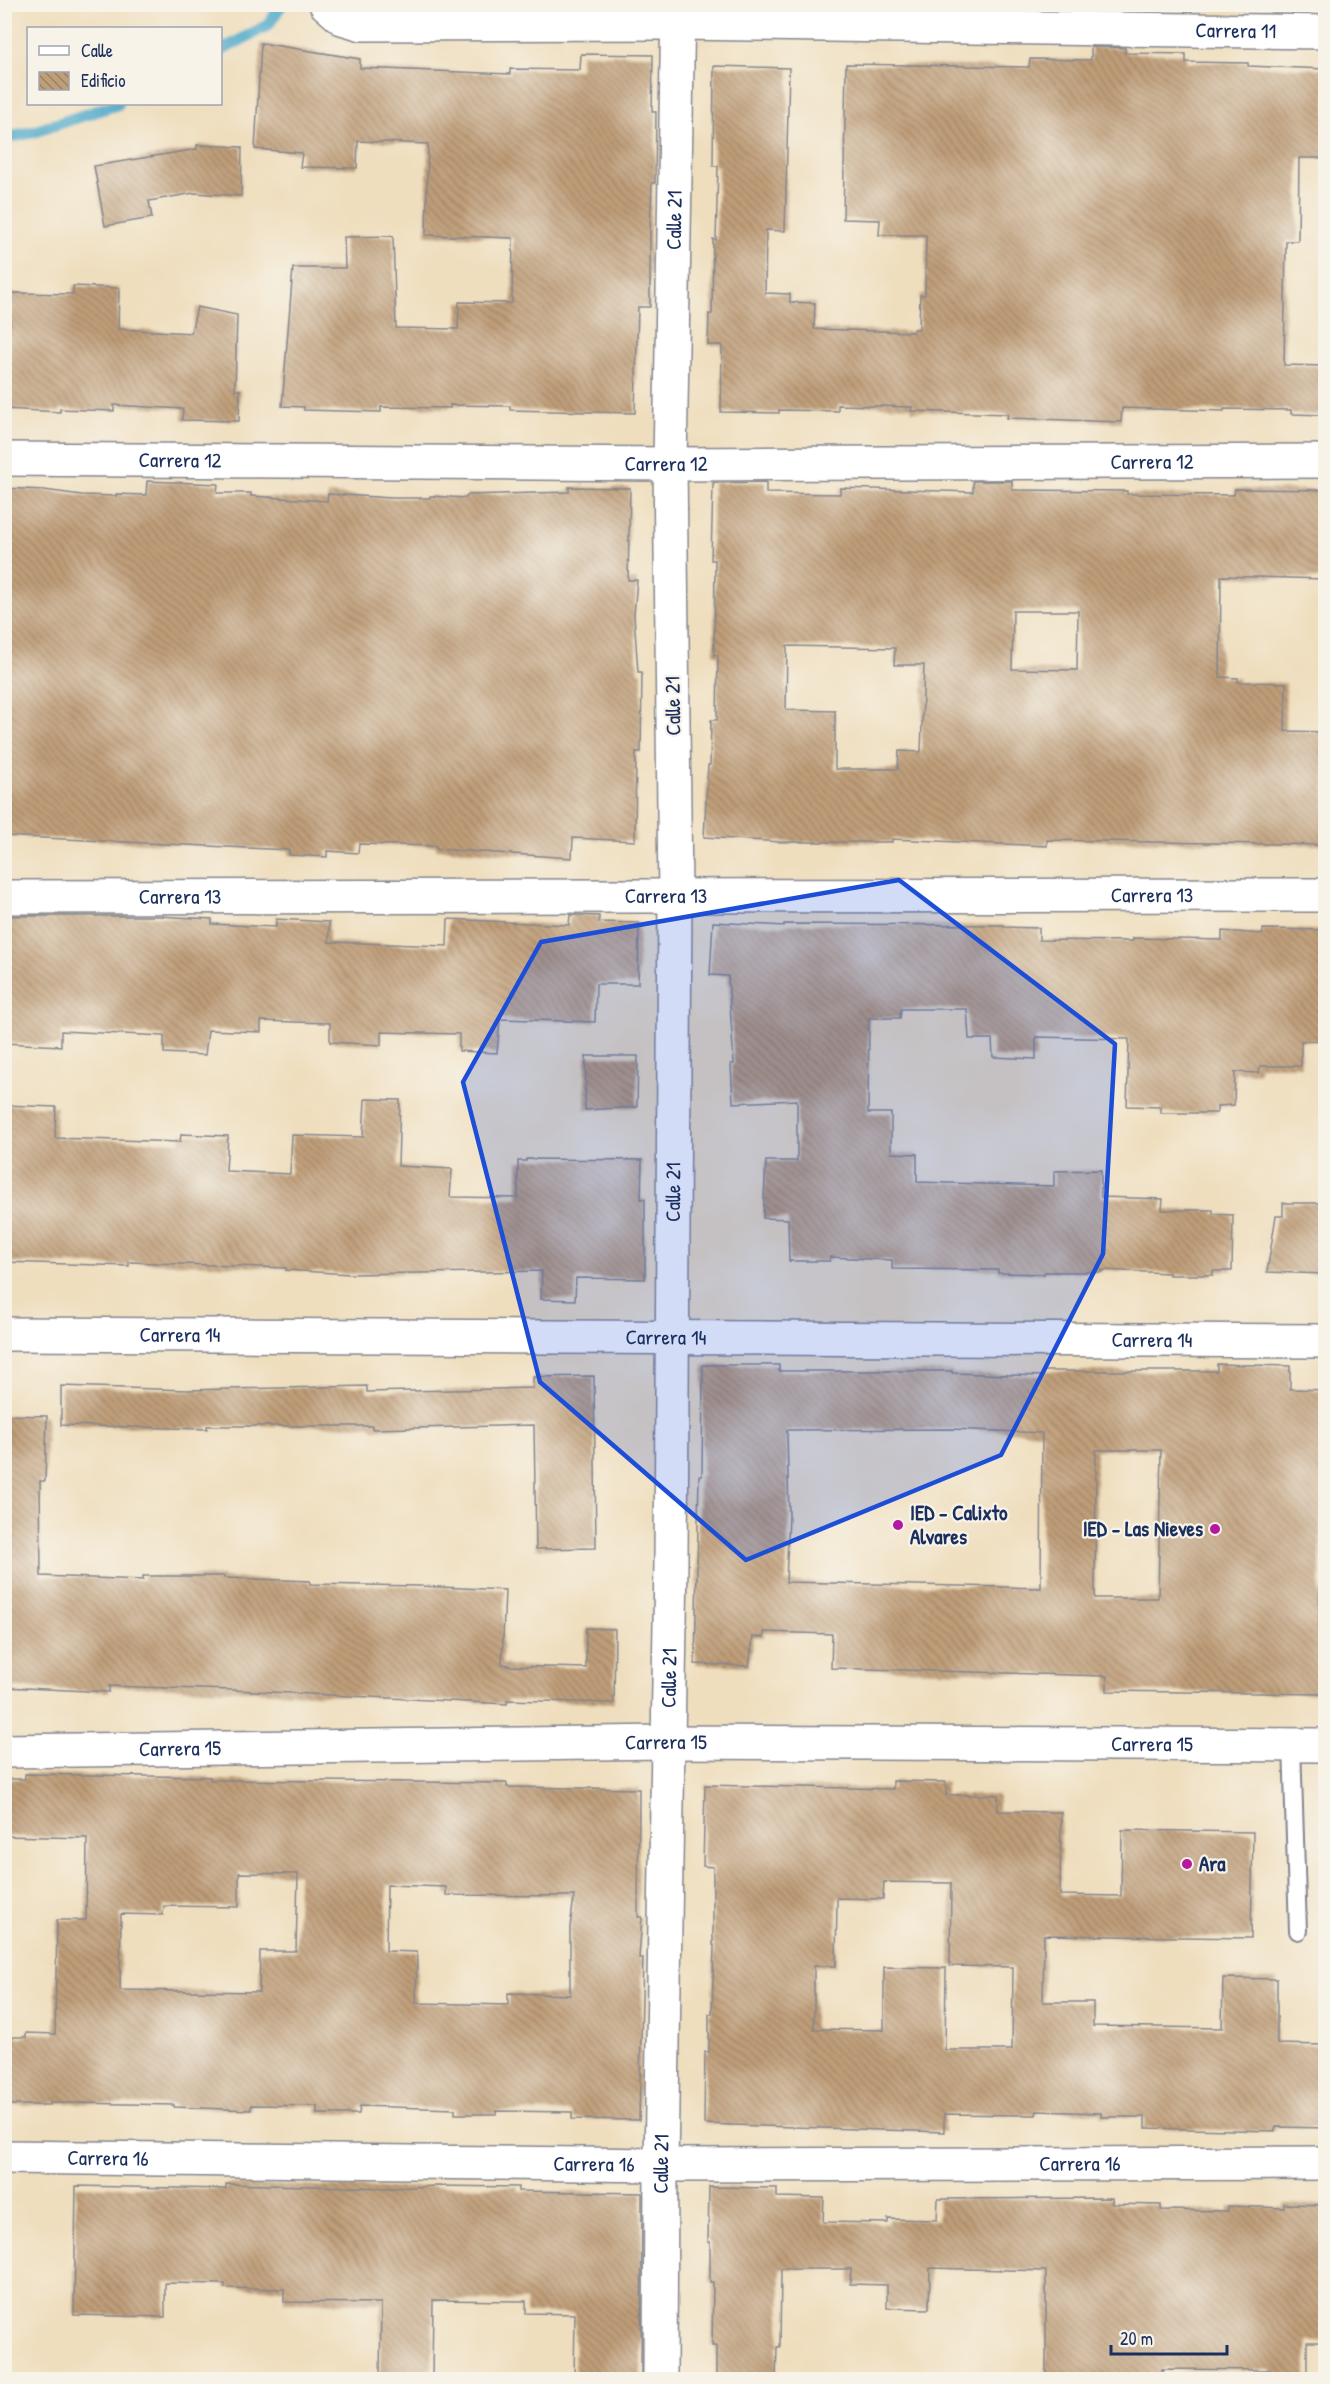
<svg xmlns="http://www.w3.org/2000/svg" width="1330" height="2384" viewBox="0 0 1330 2384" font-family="'Patrick Hand',sans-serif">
	<defs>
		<pattern id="building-back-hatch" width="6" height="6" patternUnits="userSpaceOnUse" patternTransform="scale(1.5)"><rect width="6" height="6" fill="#c09e78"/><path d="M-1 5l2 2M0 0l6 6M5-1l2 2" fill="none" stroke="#9b8166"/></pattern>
	</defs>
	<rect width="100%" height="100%" fill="#f7f3e8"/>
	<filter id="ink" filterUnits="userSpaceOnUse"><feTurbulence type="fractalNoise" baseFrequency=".0167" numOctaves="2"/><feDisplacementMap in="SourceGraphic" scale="12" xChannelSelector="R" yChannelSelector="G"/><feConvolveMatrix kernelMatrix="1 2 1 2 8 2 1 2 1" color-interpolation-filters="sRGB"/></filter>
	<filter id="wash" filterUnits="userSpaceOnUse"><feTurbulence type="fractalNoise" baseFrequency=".008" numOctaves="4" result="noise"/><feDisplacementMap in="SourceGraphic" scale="24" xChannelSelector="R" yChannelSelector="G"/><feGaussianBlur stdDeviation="1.35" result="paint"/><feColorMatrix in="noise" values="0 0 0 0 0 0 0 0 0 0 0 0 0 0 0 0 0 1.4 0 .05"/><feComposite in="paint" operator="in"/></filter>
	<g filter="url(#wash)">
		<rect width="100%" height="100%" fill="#efdebe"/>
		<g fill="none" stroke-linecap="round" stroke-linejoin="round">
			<g stroke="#4ca8ca" stroke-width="12">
				<polyline points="220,51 268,25 282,4"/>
				<polyline points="4,138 33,132 118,104"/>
			</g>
		</g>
		<g id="blocks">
			<g fill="url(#building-back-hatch)" fill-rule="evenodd">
				<polygon points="261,43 360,59 360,68 510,74 510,69 580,70 581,54 653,55 652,112 656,112 655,183 652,183 650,228 650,307 638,307 635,413 510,410 510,406 450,405 450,408 381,407 381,412 304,410 304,407 282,406 293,268 345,268 344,237 393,236 396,328 458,329 459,302 512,303 513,238 426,235 428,144 358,141 357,168 300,167 302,153 255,149"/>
				<polygon points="1091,47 1125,48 1125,53 1186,54 1186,62 1248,63 1248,66 1326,69 1326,158 1299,158 1298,241 1286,241 1284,365 1326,366 1326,415 1291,414 1291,410 1224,409 1224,411 1122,408 1121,422 1007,418 1008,414 911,411 912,407 838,405 838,411 779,410 779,413 721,412 722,345 708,345 709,314 712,314 713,239 716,240 718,166 713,166 714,66 789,68 785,231 766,230 765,293 790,294 790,302 815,303 814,329 913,332 913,329 919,329 920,295 925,295 926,235 879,235 880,220 843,219 846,64 1029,67 1030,59 1091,60"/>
				<polygon points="197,145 242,147 241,196 194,193 149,201 152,218 105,226 94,166 197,149"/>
				<polygon points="73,286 119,288 118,329 191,333 197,307 237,315 235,390 240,390 239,421 182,420 183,409 114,405 114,411 60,409 60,412 5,409 12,293 73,294"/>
				<polygon points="147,481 218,484 217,493 251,493 251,496 327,501 328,494 392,498 430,498 430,496 466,498 467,495 569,492 569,487 630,488 628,580 637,580 634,615 638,672 642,672 641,752 636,752 635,841 573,838 572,858 436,849 436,846 359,844 358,853 327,851 327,857 289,855 289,850 4,836 4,488 44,490 82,495 116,496 116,494 146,495"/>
				<path d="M973,481H1012V490L1127,491V494L1234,495L1235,489L1326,490V579L1221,576L1220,677L1238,678V682L1286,683L1285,731L1326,732V845L1047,840V846L892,839V842H781L704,837L708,765H710L711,720H717L718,655H714L715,560H711L713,483L766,482V493L840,494V488L973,492ZM1013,611H1078L1077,670L1012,669ZM787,646L895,648L894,665H924L921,752L899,751L898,769H835V711L786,710Z"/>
				<polygon points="570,915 599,916 599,922 639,923 638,984 596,984 595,1022 500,1019 497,1053 459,1051 459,1034 381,1032 381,1045 330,1042 330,1023 261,1021 261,1032 208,1030 205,1055 164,1053 164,1036 61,1031 61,1046 4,1043 4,916 158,916 212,919 212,924 276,927 276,919 329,922 329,942 447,946 448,919 569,925"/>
				<polygon points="713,922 784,926 784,924 1004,925 1004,927 1039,928 1039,940 1133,941 1133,938 1222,940 1222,931 1263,934 1263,929 1326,930 1326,1040 1301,1041 1301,1066 1260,1066 1259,1073 1235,1072 1234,1105 1217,1106 1217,1113 1161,1113 1161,1107 1127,1106 1129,1039 1036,1037 1036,1059 993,1057 992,1039 969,1039 967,1009 901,1009 900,1018 869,1018 868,1113 891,1113 891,1153 917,1154 917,1182 1054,1186 1054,1171 1101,1170 1101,1197 1163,1199 1162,1210 1213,1210 1213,1214 1233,1215 1232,1271 1213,1271 1213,1275 1169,1275 1169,1273 1102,1270 1102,1272 1045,1272 1044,1274 998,1273 998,1270 892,1269 892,1260 830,1257 830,1261 789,1261 788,1219 763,1218 766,1161 797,1161 797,1100 733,1103 731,1064 734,1064 728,976 710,975"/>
				<polygon points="586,1056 638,1056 637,1107 585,1110"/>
				<polygon points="365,1099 400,1100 398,1166 452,1169 450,1197 518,1198 518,1161 526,1161 526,1159 642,1160 641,1199 645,1199 645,1279 576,1278 575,1300 541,1299 542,1271 349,1274 286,1270 286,1268 129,1262 129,1266 4,1262 4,1105 56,1107 55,1138 180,1142 181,1134 228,1136 226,1171 290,1174 292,1135 363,1137"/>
				<polygon points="1283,1203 1326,1203 1326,1274 1267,1272 1276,1216 1283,1216"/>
				<path d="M1217,1364L1290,1366V1389L1326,1390V1517L1321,1518L1319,1629H1326V1694L1107,1691V1676L831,1668L832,1634L764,1632V1637H753L749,1666L695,1664L699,1476H702L703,1365H779V1371H952V1373L1043,1376V1371H1217ZM951,1429L1042,1433L1041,1588L786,1582L789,1516L787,1430ZM1096,1450H1161L1158,1598H1095Z"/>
				<polygon points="594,1376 596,1548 536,1549 534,1425 372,1429 372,1426 207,1426 207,1429 61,1425 61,1386 188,1390 367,1386 367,1392 533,1388 533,1377"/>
				<polygon points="4,1415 47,1416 45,1481 40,1481 41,1576 143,1580 143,1576 224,1576 224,1578 310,1581 310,1584 419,1586 505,1590 502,1664 509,1665 508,1666 586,1668 586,1628 615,1629 614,1703 507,1700 507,1704 232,1690 109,1686 109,1692 4,1687"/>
				<path d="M25,1774L210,1777V1780L507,1783V1787L639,1789L638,1917H642L639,1958H643L639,2120L572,2119V2112L496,2111V2114H455V2109L360,2106L359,2114H317V2106L251,2105V2110L174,2107V2105L77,2103H50V2105H4V2037H26V2033L55,2034L57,1920H86L87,1838L4,1836V1779H25ZM239,1873L298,1874L296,1951H260L259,1992L120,1990L121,1914L163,1915L164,1906L239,1907ZM387,1885L446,1887V1895L574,1896L570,1928V1995L508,1993V2005L416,2003L417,1952L386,1951Z"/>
				<path d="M893,1781L946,1782V1795H998V1811L1061,1812L1060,1895L1121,1896L1122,1830L1253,1832L1251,1938L1044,1935L1043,2002H1093V2026L1222,2028L1223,1978L1277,1979V2044L1326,2045V2128L1276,2127L1275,2131L1145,2128V2117H1101V2113L1037,2111L1036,2115L944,2114V2132L704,2124L705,2052H709V2014H712L714,1945H713V1867L703,1866L705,1785L893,1789ZM884,1882L951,1883L950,1966L1013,1967L1012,2050H945L946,1968L884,1967V2030L814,2029V1966H836L837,1898L883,1899Z"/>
				<polygon points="226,2184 392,2188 435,2186 518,2187 518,2191 642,2193 641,2379 574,2379 575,2314 526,2313 526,2301 433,2300 432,2379 380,2379 381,2303 284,2302 284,2289 225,2288 225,2284 165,2283 165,2317 74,2315 76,2186 226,2189"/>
				<polygon points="709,2187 777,2188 777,2197 824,2198 823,2222 888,2223 888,2219 937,2220 938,2199 1112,2198 1112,2204 1161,2205 1161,2210 1228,2211 1228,2206 1284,2208 1284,2204 1326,2205 1326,2317 1322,2317 1322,2342 1307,2342 1307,2379 1271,2379 1271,2370 1162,2369 1162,2379 1046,2379 1046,2271 930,2268 929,2309 887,2308 887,2285 850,2284 851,2269 781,2269 780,2347 777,2347 776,2379 716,2379 716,2346 712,2346 713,2282 710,2282 710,2242 708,2242"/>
			</g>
		</g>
	</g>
	<g filter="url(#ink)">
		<use href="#blocks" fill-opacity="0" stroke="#85868e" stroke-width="1.5"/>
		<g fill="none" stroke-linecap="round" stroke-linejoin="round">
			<defs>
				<polyline id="service" points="1292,1745 1298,1931"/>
				<g id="minor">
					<path id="s1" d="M326,4L342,18L362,24L678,23L1326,32"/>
					<path id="s2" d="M4,459L670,464L1326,461"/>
					<path id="s3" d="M4,897L1326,895"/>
					<path id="s4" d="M4,1334L1326,1341"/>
					<path id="s5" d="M4,2157L661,2165L1326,2163"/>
					<path id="s6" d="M660,2380L661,2165L671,1562L675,896L670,464L678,4"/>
				</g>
				<g id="tertiary">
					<path id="s7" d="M4,1751L668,1742L1326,1745"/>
				</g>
			</defs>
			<use href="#service" stroke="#85868e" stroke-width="20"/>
			<use href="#minor" stroke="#85868e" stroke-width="36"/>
			<use href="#tertiary" stroke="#85868e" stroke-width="36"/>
			<use href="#service" stroke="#fff" stroke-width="16"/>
			<use href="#minor" stroke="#fff" stroke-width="33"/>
			<use href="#tertiary" stroke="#fff" stroke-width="33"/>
		</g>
	</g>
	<path fill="#1d4ed8" fill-opacity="0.2" stroke="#1d4ed8" stroke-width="4.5" stroke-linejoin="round" d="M899,880L1115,1044L1103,1254L1001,1455L746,1560L540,1382L463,1082L541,942Z"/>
	<g fill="#b5179e" stroke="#f7f3e8" stroke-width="2">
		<circle cx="898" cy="1525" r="6"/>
		<circle cx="1215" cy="1529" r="6"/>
		<circle cx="1187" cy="1864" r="6"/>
	</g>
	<g text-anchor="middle" stroke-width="4.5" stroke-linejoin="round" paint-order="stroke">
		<g font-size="21" fill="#1b2f5e" stroke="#f7f3e8">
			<text dy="7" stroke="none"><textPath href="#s1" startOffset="916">Carrera 11</textPath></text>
			<text dy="7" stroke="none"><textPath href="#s6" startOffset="2160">Calle 21</textPath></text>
			<text dy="7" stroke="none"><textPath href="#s2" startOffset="176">Carrera 12</textPath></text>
			<text dy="7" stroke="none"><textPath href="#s2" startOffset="1148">Carrera 12</textPath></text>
			<text dy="7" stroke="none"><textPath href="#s2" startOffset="662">Carrera 12</textPath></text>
			<text transform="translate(673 706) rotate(-91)" y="7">Calle 21</text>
			<text dy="7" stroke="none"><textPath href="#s3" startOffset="1148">Carrera 13</textPath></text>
			<text dy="7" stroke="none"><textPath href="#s3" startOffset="662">Carrera 13</textPath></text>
			<text dy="7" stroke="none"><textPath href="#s3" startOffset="176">Carrera 13</textPath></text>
			<text dy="7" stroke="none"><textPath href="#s6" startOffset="1188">Calle 21</textPath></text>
			<text dy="7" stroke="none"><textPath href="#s4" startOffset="176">Carrera 14</textPath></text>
			<text dy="7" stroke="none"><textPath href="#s4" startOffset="662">Carrera 14</textPath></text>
			<text dy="7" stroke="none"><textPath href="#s4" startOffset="1148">Carrera 14</textPath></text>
			<text dy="7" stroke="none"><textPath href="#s6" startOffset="702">Calle 21</textPath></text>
			<text dy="7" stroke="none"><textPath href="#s7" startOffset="662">Carrera 15</textPath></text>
			<text dy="7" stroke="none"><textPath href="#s7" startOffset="1148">Carrera 15</textPath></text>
			<text dy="7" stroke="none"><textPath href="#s7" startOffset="176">Carrera 15</textPath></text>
			<text dy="7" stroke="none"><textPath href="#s5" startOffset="104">Carrera 16</textPath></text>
			<text dy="7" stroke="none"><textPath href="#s5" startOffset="590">Carrera 16</textPath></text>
			<text dy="7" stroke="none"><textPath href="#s6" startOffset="216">Calle 21</textPath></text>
			<text dy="7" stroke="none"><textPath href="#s5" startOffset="1076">Carrera 16</textPath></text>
		</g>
		<g font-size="21" font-weight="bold" fill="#1b2f5e" stroke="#f7f3e8" text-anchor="start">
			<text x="910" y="1520">IED - Calixto<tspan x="910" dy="24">Alvares</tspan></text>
			<text x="1203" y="1536" text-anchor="end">IED - Las Nieves</text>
			<text x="1199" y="1871">Ara</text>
		</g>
	</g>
	<rect width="1330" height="2384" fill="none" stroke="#f7f3e8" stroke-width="24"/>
	<rect x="27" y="27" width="195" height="78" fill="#f7f3e8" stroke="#9fa5b1" stroke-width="1.5"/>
	<rect x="39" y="46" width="30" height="9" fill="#ffffff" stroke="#9fa5b1" stroke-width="1.5"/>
	<text x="81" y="57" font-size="18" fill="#1b2f5e">Calle</text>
	<rect x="39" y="72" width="30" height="18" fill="url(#building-back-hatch)" stroke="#9fa5b1" stroke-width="1.5"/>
	<text x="81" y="87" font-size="18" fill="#1b2f5e">Edificio</text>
	<path d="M1111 2345v9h116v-9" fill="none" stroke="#1b2f5e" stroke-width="3"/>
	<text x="1120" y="2345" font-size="18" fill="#1b2f5e" stroke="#f7f3e8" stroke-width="4.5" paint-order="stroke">20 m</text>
</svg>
